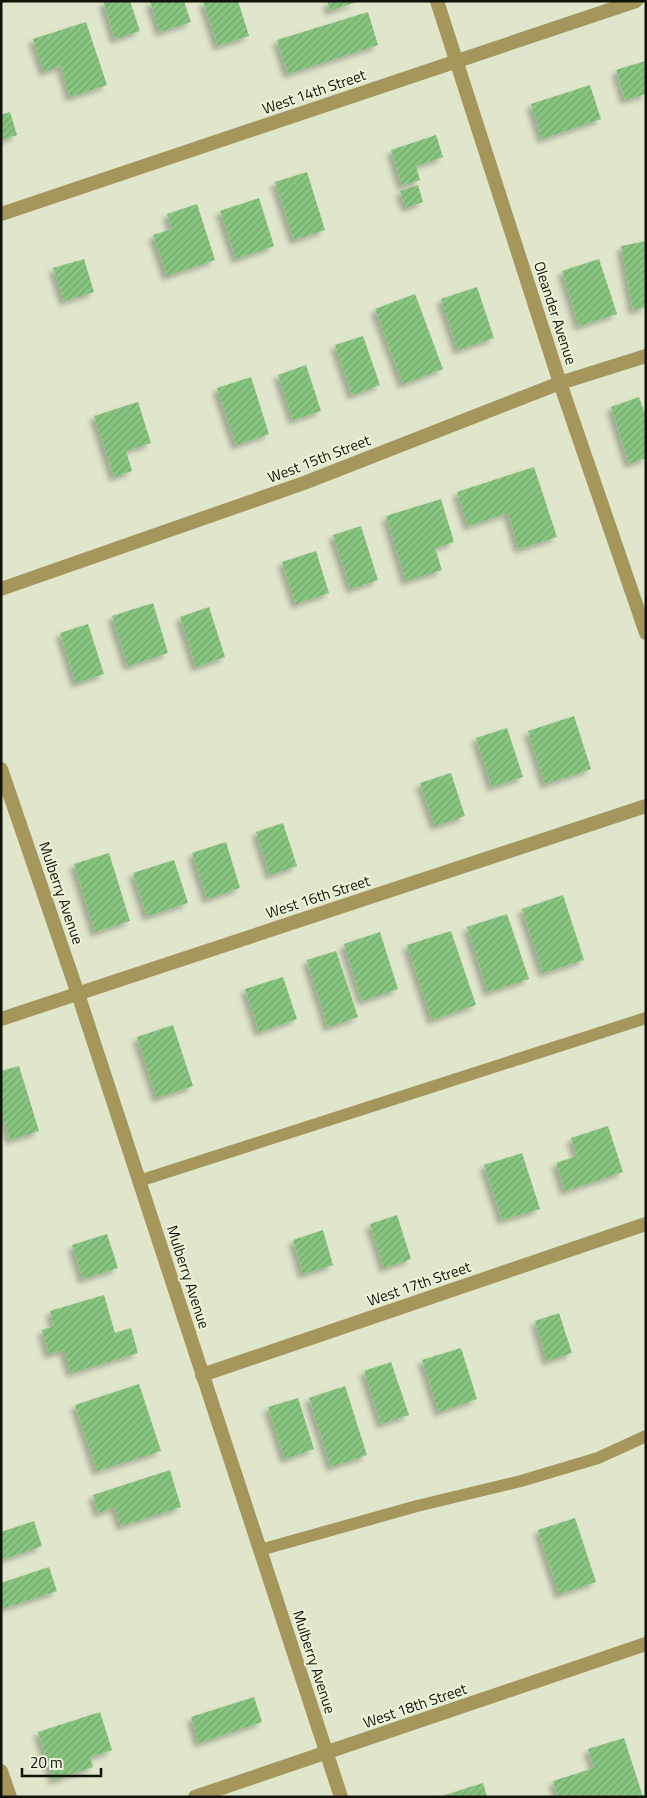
<svg xmlns="http://www.w3.org/2000/svg" width="647" height="1798" viewBox="0 0 647 1798" font-family="'Titillium Web',sans-serif">
	<defs>
		<pattern id="building-hatch" width="6" height="6" patternUnits="userSpaceOnUse" patternTransform="scale(1.25)"><rect width="6" height="6" fill="#87c580"/><path d="M-1 1l2-2M0 6l6-6M5 7l2-2" fill="none" stroke="#74a86d"/></pattern>
		<filter id="shadow"><feDropShadow dx="-4.5" dy="4.5" stdDeviation="2.5" flood-color="#0004"/></filter>
	</defs>
	<rect width="100%" height="100%" fill="#dfe6cb"/>
	<g fill="url(#building-hatch)" filter="url(#shadow)">
		<polygon points="103,1 130,1 140,31 115,39"/>
		<polygon points="150,1 184,1 191,22 160,32"/>
		<polygon points="203,1 238,1 249,36 218,46"/>
		<polygon points="327,1 356,1 356,2 330,11"/>
		<polygon points="368,12 378,45 288,74 277,40"/>
		<polygon points="86,22 107,85 70,97 61,66 44,72 33,39"/>
		<polygon points="645,61 646,94 625,100 616,70"/>
		<polygon points="590,85 601,119 542,139 531,104"/>
		<polygon points="10,112 17,135 1,140 1,115"/>
		<polygon points="436,135 443,157 416,166 420,180 402,186 391,150"/>
		<polygon points="307,172 325,230 294,240 275,182"/>
		<polygon points="418,185 423,202 406,208 400,191"/>
		<polygon points="259,198 274,246 236,259 220,211"/>
		<polygon points="197,204 215,260 167,276 153,235 172,229 167,214"/>
		<polygon points="646,241 646,307 633,310 621,246"/>
		<polygon points="84,259 94,292 64,301 53,268"/>
		<polygon points="599,259 617,314 579,326 562,271"/>
		<polygon points="477,287 494,338 458,350 441,299"/>
		<polygon points="415,294 443,369 403,384 375,309"/>
		<polygon points="363,336 380,385 352,395 335,345"/>
		<polygon points="306,365 321,411 293,420 278,375"/>
		<polygon points="251,377 269,434 236,445 217,388"/>
		<polygon points="639,397 646,417 646,458 629,464 611,407"/>
		<polygon points="138,402 151,443 126,451 132,471 114,477 94,416"/>
		<polygon points="534,467 557,537 519,549 508,513 468,526 457,492"/>
		<polygon points="441,499 454,542 435,548 442,570 406,581 386,516"/>
		<polygon points="361,526 378,580 351,589 333,535"/>
		<polygon points="316,551 329,593 296,604 282,562"/>
		<polygon points="153,603 168,653 128,666 112,616"/>
		<polygon points="209,607 225,657 196,667 180,617"/>
		<polygon points="88,624 104,674 76,683 60,633"/>
		<polygon points="574,716 591,769 545,784 528,731"/>
		<polygon points="507,728 523,777 492,787 476,738"/>
		<polygon points="451,773 465,816 435,826 420,783"/>
		<polygon points="283,823 297,866 270,875 256,832"/>
		<polygon points="226,842 240,888 207,899 192,853"/>
		<polygon points="109,853 130,921 95,932 74,864"/>
		<polygon points="174,860 188,903 147,916 133,873"/>
		<polygon points="563,895 584,960 543,973 522,909"/>
		<polygon points="507,914 529,979 488,992 467,927"/>
		<polygon points="451,931 476,1005 432,1020 407,945"/>
		<polygon points="380,932 398,989 362,1001 344,944"/>
		<polygon points="336,951 358,1017 328,1027 307,960"/>
		<polygon points="283,977 297,1019 259,1032 245,989"/>
		<polygon points="173,1025 193,1086 157,1098 137,1037"/>
		<polygon points="19,1066 39,1131 10,1140 1,1112 1,1071"/>
		<polygon points="608,1126 623,1172 565,1191 556,1163 577,1156 571,1138"/>
		<polygon points="522,1153 540,1209 502,1220 484,1165"/>
		<polygon points="397,1215 411,1259 384,1268 370,1224"/>
		<polygon points="323,1230 333,1265 303,1274 293,1240"/>
		<polygon points="107,1234 118,1268 83,1279 72,1245"/>
		<polygon points="104,1295 115,1333 131,1328 138,1353 71,1373 64,1350 49,1354 42,1330 54,1326 50,1311"/>
		<polygon points="559,1313 572,1353 547,1361 535,1321"/>
		<polygon points="461,1348 477,1399 439,1412 422,1360"/>
		<polygon points="391,1362 409,1415 381,1424 364,1371"/>
		<polygon points="139,1384 161,1451 97,1471 75,1405"/>
		<polygon points="345,1386 367,1455 331,1467 309,1398"/>
		<polygon points="298,1398 314,1449 285,1459 268,1407"/>
		<polygon points="170,1470 181,1507 121,1526 115,1507 98,1513 93,1495"/>
		<polygon points="575,1518 596,1582 559,1594 538,1530"/>
		<polygon points="34,1521 42,1546 1,1560 1,1532"/>
		<polygon points="49,1567 57,1591 1,1609 1,1583"/>
		<polygon points="254,1697 262,1722 199,1743 191,1717"/>
		<polygon points="100,1712 112,1750 90,1757 93,1767 54,1780 38,1732"/>
		<polygon points="624,1738 643,1797 558,1797 553,1781 594,1768 588,1749"/>
		<polygon points="483,1783 487,1797 442,1797 442,1796"/>
	</g>
	<g fill="none" stroke-linecap="round" stroke-linejoin="round">
		<g stroke="#a5965c" stroke-width="12">
			<polyline points="139,1181 646,1018"/>
			<polyline points="260,1550 417,1506 521,1481 598,1458 646,1436"/>
		</g>
		<g stroke="#a5965c" stroke-width="14">
			<polyline points="437,1 560,383 646,633"/>
			<polyline points="1,214 636,1"/>
			<polyline points="1,589 304,483 560,383 646,356"/>
			<polyline points="1,769 78,994 341,1797"/>
			<polyline points="1,1019 646,806"/>
			<polyline points="202,1375 646,1224"/>
			<polyline points="1,1771 10,1797"/>
			<polyline points="195,1797 646,1644"/>
		</g>
	</g>
	<g text-anchor="middle" stroke-width="4" stroke-linejoin="round" paint-order="stroke">
		<g font-size="15" fill="#11130a" stroke="#ecf3d8">
			<text transform="translate(314 92) rotate(-19)" y="5">West 14th Street</text>
			<text transform="translate(555 313) rotate(72)" y="5">Oleander Avenue</text>
			<text transform="translate(319 459) rotate(-21)" y="5">West 15th Street</text>
			<text transform="translate(61 893) rotate(71)" y="5">Mulberry Avenue</text>
			<text transform="translate(318 897) rotate(-18)" y="5">West 16th Street</text>
			<text transform="translate(188 1277) rotate(72)" y="5">Mulberry Avenue</text>
			<text transform="translate(419 1284) rotate(-19)" y="5">West 17th Street</text>
			<text transform="translate(314 1662) rotate(72)" y="5">Mulberry Avenue</text>
			<text transform="translate(415 1706) rotate(-19)" y="5">West 18th Street</text>
		</g>
	</g>
	<rect width="647" height="1798" fill="none" stroke="#11130a" stroke-width="5"/>
	<path d="M22 1768v8h79v-8" fill="none" stroke="#11130a" stroke-width="2.5"/>
	<text x="30" y="1768" font-size="15" fill="#11130a" stroke="#ecf3d8" stroke-width="4" paint-order="stroke">20 m</text>
</svg>
